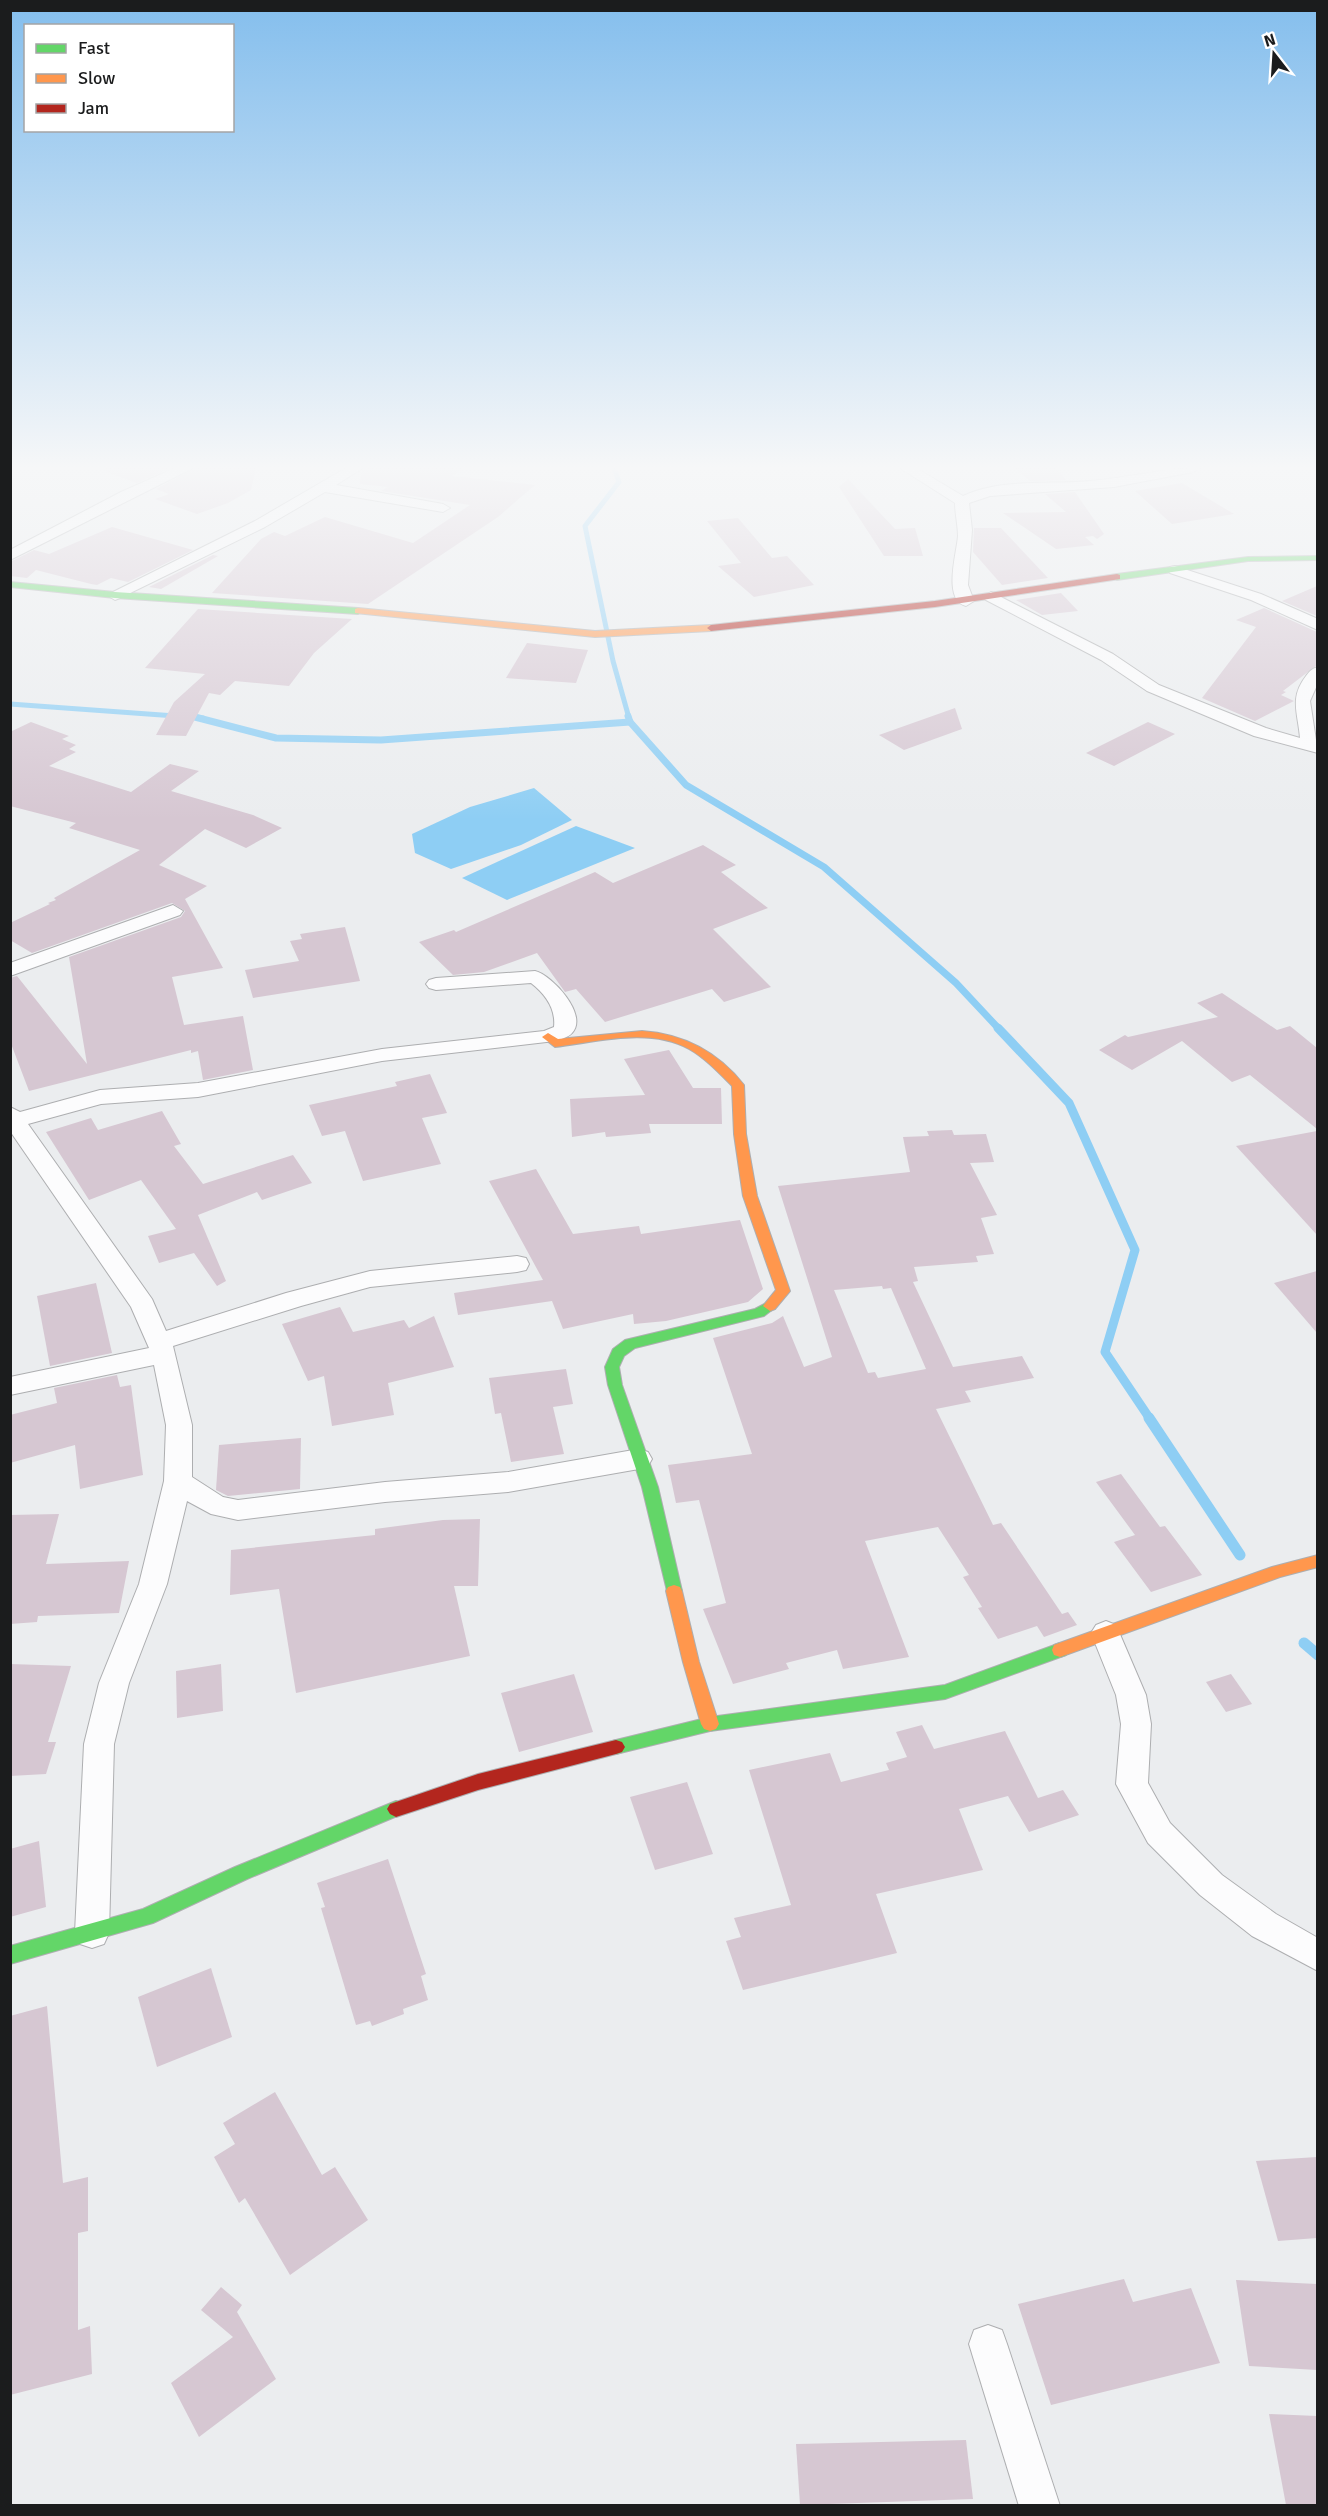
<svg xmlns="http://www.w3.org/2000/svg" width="1328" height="2516" viewBox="0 0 1328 2516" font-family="Signika,sans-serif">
	<rect width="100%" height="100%" fill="#ebedef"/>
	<g fill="#8ecef4">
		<polygon points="534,788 572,820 521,845 451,869 415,853 412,834 470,807"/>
		<polygon points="576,826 635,848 507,900 462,878"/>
	</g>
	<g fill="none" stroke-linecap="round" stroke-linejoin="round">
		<g stroke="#8ecef4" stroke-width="5">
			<polyline points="614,468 619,482 585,526 613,661 629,718"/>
			<polyline points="10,704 203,718"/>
		</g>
		<g stroke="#8ecef4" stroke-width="7">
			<polyline points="191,716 276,738 381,740 630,722"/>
			<polyline points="628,716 630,722 686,785 824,867 956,983 1000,1030"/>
		</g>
		<polyline stroke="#8ecef4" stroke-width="9" points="998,1028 1069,1103 1135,1250 1105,1352 1150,1419"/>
		<g stroke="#8ecef4" stroke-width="11">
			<polyline points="1149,1418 1240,1555"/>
			<polyline points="1304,1643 1318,1655"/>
		</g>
	</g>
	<g fill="#d6c7d2" fill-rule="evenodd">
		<polygon points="106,468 170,468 137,483 106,472"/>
		<polygon points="195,468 256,468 251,490 228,503 197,514 155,499 169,494 156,489"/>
		<polygon points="365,468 465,468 452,476 535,485 498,517 368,604 212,593 261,539 274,532 285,536 325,517 413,543 470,505 381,491 388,487 360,484 361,472"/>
		<polygon points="1015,468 1057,468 1066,480 1030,481"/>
		<polygon points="848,479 895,529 915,528 923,556 884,556 839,487"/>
		<polygon points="1182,483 1234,514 1172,524 1135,491"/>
		<polygon points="1075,492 1104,534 1097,539 1093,536 1085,537 1094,545 1056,549 1003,513 1066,512 1045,494"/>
		<polygon points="738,518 772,558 787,556 814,585 754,597 718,566 741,563 707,521"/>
		<polygon points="112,527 193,550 128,582 111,578 97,585 91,584 36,570 27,578 10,576 10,562 34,550 49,554"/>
		<polygon points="974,528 1001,528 1048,578 1002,585 973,552"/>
		<polygon points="213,555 218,556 161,589 149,587"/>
		<polygon points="1317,586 1317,616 1282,601"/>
		<polygon points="1061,593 1078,611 1042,615 1016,600"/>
		<polygon points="1264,608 1317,632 1317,665 1283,691 1286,692 1281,695 1294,701 1255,721 1202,698 1256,627 1236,620"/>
		<polygon points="198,609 352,619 314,653 289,686 235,681 220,695 209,693 186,736 156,735 174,702 205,674 145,668"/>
		<polygon points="527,643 588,650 576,683 506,678"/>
		<polygon points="955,708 962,729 904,750 879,735"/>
		<polygon points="31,722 69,736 62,739 76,745 69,749 76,752 49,766 131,792 170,764 199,771 171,791 253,815 282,828 246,848 205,829 159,865 207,886 185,899 223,968 172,977 184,1025 243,1016 253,1070 203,1080 198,1051 191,1053 191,1050 29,1091 10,1041 10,978 17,976 87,1064 69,957 181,917 185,911 172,903 32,953 10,940 10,923 50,904 48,903 56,900 54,898 140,850 69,828 76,823 10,806 10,732"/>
		<polygon points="1148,722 1175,734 1114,766 1086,753"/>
		<polygon points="703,845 736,865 721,872 768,908 713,929 771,987 724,1002 712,989 605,1022 576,989 565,992 537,953 484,972 453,975 419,942 454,930 456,932 595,872 613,883"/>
		<polygon points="345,927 360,981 253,998 245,970 299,961 290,941 302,939 300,934"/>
		<polygon points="1222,993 1277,1030 1290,1026 1317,1048 1317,1129 1250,1075 1232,1082 1182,1041 1132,1070 1099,1050 1125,1035 1128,1037 1218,1017 1197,1003"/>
		<polygon points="669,1050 693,1088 721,1088 722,1124 649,1124 651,1133 606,1137 605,1132 572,1137 570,1099 645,1095 624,1059"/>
		<polygon points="430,1074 447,1113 422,1118 441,1164 363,1181 345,1131 322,1136 309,1105 397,1086 395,1082"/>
		<polygon points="162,1111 181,1144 174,1146 203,1184 293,1155 312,1183 262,1200 257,1192 198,1215 226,1281 217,1286 194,1253 159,1263 148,1236 176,1229 141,1180 89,1200 46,1132 91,1118 98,1130"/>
		<path d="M952,1130L954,1135L986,1134L994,1162L970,1163L997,1215L981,1218L994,1254L976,1256L978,1262L914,1267L918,1281L913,1282L953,1367L1022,1356L1034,1378L965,1391L971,1402L936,1409L993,1525L1001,1523L1062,1614L1068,1612L1077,1625L1044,1637L1037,1626L998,1639L978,1608L982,1607L963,1577L969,1575L938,1527L865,1541L909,1657L843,1669L837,1650L786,1663L789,1669L733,1684L703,1609L726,1603L699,1500L676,1503L668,1465L752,1454L713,1338L772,1323L783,1316L804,1367L832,1357L778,1186L910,1172L903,1137L929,1136L927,1131ZM882,1286L883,1289L891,1288L926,1369L878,1378L875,1372L868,1373L834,1290Z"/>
		<polygon points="1317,1131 1317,1235 1236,1146"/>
		<polygon points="536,1169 573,1234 639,1226 641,1234 740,1220 763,1289 748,1302 666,1321 634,1324 633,1314 563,1329 552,1301 458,1315 454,1293 543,1280 489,1181"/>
		<polygon points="1317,1271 1317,1333 1274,1283"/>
		<polygon points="96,1283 112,1353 50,1366 37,1296"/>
		<polygon points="340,1307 353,1332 404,1320 409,1328 434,1316 454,1367 388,1383 394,1415 332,1426 324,1376 308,1381 282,1324"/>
		<polygon points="566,1369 573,1404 553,1407 564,1454 511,1462 501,1413 495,1414 489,1378"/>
		<polygon points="117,1375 120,1387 131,1385 143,1475 80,1489 75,1445 10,1463 10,1415 57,1403 54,1388"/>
		<polygon points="301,1438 300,1489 228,1496 216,1490 219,1445"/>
		<polygon points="1121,1474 1160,1527 1165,1526 1202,1575 1151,1592 1114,1542 1135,1535 1096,1482"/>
		<polygon points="59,1514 46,1564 129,1561 119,1613 38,1616 37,1622 10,1624 10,1515"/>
		<polygon points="480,1519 478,1586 454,1586 470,1656 296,1693 279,1589 230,1595 231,1550 375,1535 375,1529 443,1520"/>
		<polygon points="10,1664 71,1666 48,1742 56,1742 46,1774 10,1776"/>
		<polygon points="221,1664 223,1711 177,1718 176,1671"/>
		<polygon points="574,1674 593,1732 519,1752 501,1693"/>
		<polygon points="1231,1674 1252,1704 1226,1712 1206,1682"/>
		<polygon points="922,1725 934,1749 1005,1731 1038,1798 1063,1790 1079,1815 1029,1832 1008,1796 959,1809 983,1870 876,1894 897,1953 743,1990 726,1941 741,1937 734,1918 791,1905 749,1770 830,1753 841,1782 889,1770 886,1763 907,1757 896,1732"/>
		<polygon points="687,1782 713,1854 655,1870 630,1797"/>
		<polygon points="39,1841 46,1907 10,1917 10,1849"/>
		<polygon points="388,1859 426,1974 421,1976 428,2000 403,2009 404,2014 372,2026 370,2021 356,2025 321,1908 325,1907 317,1883"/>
		<polygon points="211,1968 232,2037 157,2067 138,1997"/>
		<polygon points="47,2006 63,2183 88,2177 88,2231 78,2233 78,2330 90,2326 92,2374 10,2395 10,2016"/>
		<polygon points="275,2092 322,2175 335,2167 368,2220 290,2275 245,2198 239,2203 214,2157 235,2144 223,2123"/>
		<polygon points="1317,2157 1317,2238 1278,2241 1256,2161"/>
		<polygon points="1124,2279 1133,2302 1191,2288 1220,2363 1051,2405 1018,2304"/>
		<polygon points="1236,2280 1317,2284 1317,2370 1249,2366"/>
		<polygon points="221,2287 242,2305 237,2312 276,2379 199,2437 171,2383 233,2337 201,2310"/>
		<polygon points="1269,2414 1317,2416 1317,2505 1286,2505"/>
		<polygon points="966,2440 973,2499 800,2505 796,2444"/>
	</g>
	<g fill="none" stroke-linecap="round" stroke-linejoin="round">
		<defs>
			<g id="street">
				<polygon points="175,468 193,468 10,560 10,550 121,492"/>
				<polygon points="346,468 363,468 336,485 443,504 450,508 443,512 325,492 265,527 120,598 115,600 107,595 255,521"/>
				<path d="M900,468H916L963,496C1001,478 1049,485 1090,481C1127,478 1163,468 1200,468L1193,472L1114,487L990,496L969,503L972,530L968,585L974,601L966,606C942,600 957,552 958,536C958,525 955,514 955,503Z"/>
				<polygon points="1175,566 1261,594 1318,619 1318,630 1251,600 1170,573 1168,570 1170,567"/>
				<path d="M991,592L1113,654L1159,685L1266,728L1300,738C1298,713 1289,698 1306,676C1310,671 1311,669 1318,667V683L1310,701L1318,753L1254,736L1147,691L1101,660L986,600L983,597Z"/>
				<polygon points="173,905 183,911 180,915 10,976 10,963"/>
				<path d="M535,971C552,975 589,1015 572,1033C569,1037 561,1039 555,1041L382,1061L198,1097L101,1104L28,1124L152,1299L166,1331L286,1293L370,1271L517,1256L526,1258L529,1264L526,1270L517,1272L370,1287L301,1306L173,1346L192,1425V1477L223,1497L238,1500L385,1482L508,1472L639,1449L648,1452L652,1459L648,1466L639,1469L508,1492L385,1502L238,1520L211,1514L187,1501L167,1584L129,1683L114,1744L109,1933L104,1944L92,1948L80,1944L75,1933L84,1744L99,1683L139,1584L164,1481L166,1425L154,1365L10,1395V1377L149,1348L131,1307L10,1131V1107L20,1112L100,1090L198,1083L382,1049L544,1031L554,1027C556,1008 545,994 531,983L436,990L429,988L426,984L429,980L436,978Z"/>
				<polygon points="1106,1621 1116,1625 1146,1695 1151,1724 1148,1783 1170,1823 1222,1875 1276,1914 1318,1938 1318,1971 1252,1936 1200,1895 1148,1843 1116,1784 1121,1724 1116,1695 1091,1633 1096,1625"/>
				<polygon points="988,2325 1002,2330 1007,2344 1060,2506 1019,2506 969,2344 974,2330"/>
			</g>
			<g id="fast">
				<polygon points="1318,556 1318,560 1248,561 1117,580 1113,577 1117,574 1248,557"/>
				<polygon points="10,582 115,592 358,608 362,611 358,614 115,598 10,587"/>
				<polygon points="770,1301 777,1306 764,1316 635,1348 624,1356 619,1367 622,1385 658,1487 682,1591 680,1595 674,1597 668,1595 642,1487 608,1385 605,1367 613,1349 625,1340 755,1309"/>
				<polygon points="1060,1643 1066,1645 1068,1650 1066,1655 945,1699 710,1731 616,1754 610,1752 607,1747 610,1742 616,1740 710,1717 945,1685"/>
				<polygon points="396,1801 402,1804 405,1809 402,1814 247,1879 153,1923 10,1964 10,1946 143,1909 235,1867"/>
			</g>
			<g id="slow">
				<polygon points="358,608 595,631 711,625 715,628 711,631 595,637 355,613 355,609"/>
				<path d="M642,1031C684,1034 718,1052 744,1085L746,1134L757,1196L790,1291L775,1309L770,1311L763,1306L776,1290L743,1196L734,1134L732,1086C719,1073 705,1058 689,1049C649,1027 598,1042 555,1047L542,1037L548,1033L558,1039Z"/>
				<polygon points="1318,1555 1318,1567 1280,1577 1060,1657 1054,1655 1052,1650 1054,1645 1272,1567"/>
				<polygon points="674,1585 680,1587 682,1591 699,1662 719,1724 716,1729 710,1731 704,1729 701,1724 683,1662 666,1591 668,1587"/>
			</g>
			<g id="jam">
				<polygon points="1117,574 1120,575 1120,579 935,607 711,631 707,628 711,625 935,601"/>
				<polygon points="616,1740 622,1742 625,1747 622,1752 616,1754 478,1790 396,1817 390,1814 387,1809 390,1804 478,1774"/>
			</g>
		</defs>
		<use href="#street" stroke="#adaeb0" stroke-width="2"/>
		<use href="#fast" stroke="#adaeb0" stroke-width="2"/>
		<use href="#slow" stroke="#adaeb0" stroke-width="2"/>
		<use href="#jam" stroke="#adaeb0" stroke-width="2"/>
		<use href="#street" fill="#fcfcfd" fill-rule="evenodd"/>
		<use href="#fast" fill="#63d668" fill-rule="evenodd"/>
		<use href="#slow" fill="#ff974d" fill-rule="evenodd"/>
		<use href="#jam" fill="#b3261e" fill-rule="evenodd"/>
	</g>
	<linearGradient id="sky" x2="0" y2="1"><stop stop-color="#84beed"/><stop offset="0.57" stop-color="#f6f7f8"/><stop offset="1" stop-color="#f6f7f8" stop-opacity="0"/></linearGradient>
	<rect width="1328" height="820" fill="url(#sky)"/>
	<rect width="1328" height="2516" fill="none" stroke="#1b1c1d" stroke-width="24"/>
	<rect x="24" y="24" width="210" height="108" fill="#ffffff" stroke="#a4a4a5" stroke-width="1.5"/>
	<rect x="36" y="44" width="30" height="9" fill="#63d668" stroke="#a4a4a5" stroke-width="1.5"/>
	<text x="78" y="54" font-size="18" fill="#1b1c1d">Fast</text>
	<rect x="36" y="74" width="30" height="9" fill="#ff974d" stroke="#a4a4a5" stroke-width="1.5"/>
	<text x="78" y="84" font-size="18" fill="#1b1c1d">Slow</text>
	<rect x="36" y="104" width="30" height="9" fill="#b3261e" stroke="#a4a4a5" stroke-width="1.5"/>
	<text x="78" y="114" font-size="18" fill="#1b1c1d">Jam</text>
	<g transform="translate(1274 54) rotate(343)" stroke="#ffffff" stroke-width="4.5" paint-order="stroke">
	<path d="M0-4.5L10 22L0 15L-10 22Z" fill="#1b1c1d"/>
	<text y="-9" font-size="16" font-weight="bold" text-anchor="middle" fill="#1b1c1d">N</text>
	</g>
</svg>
